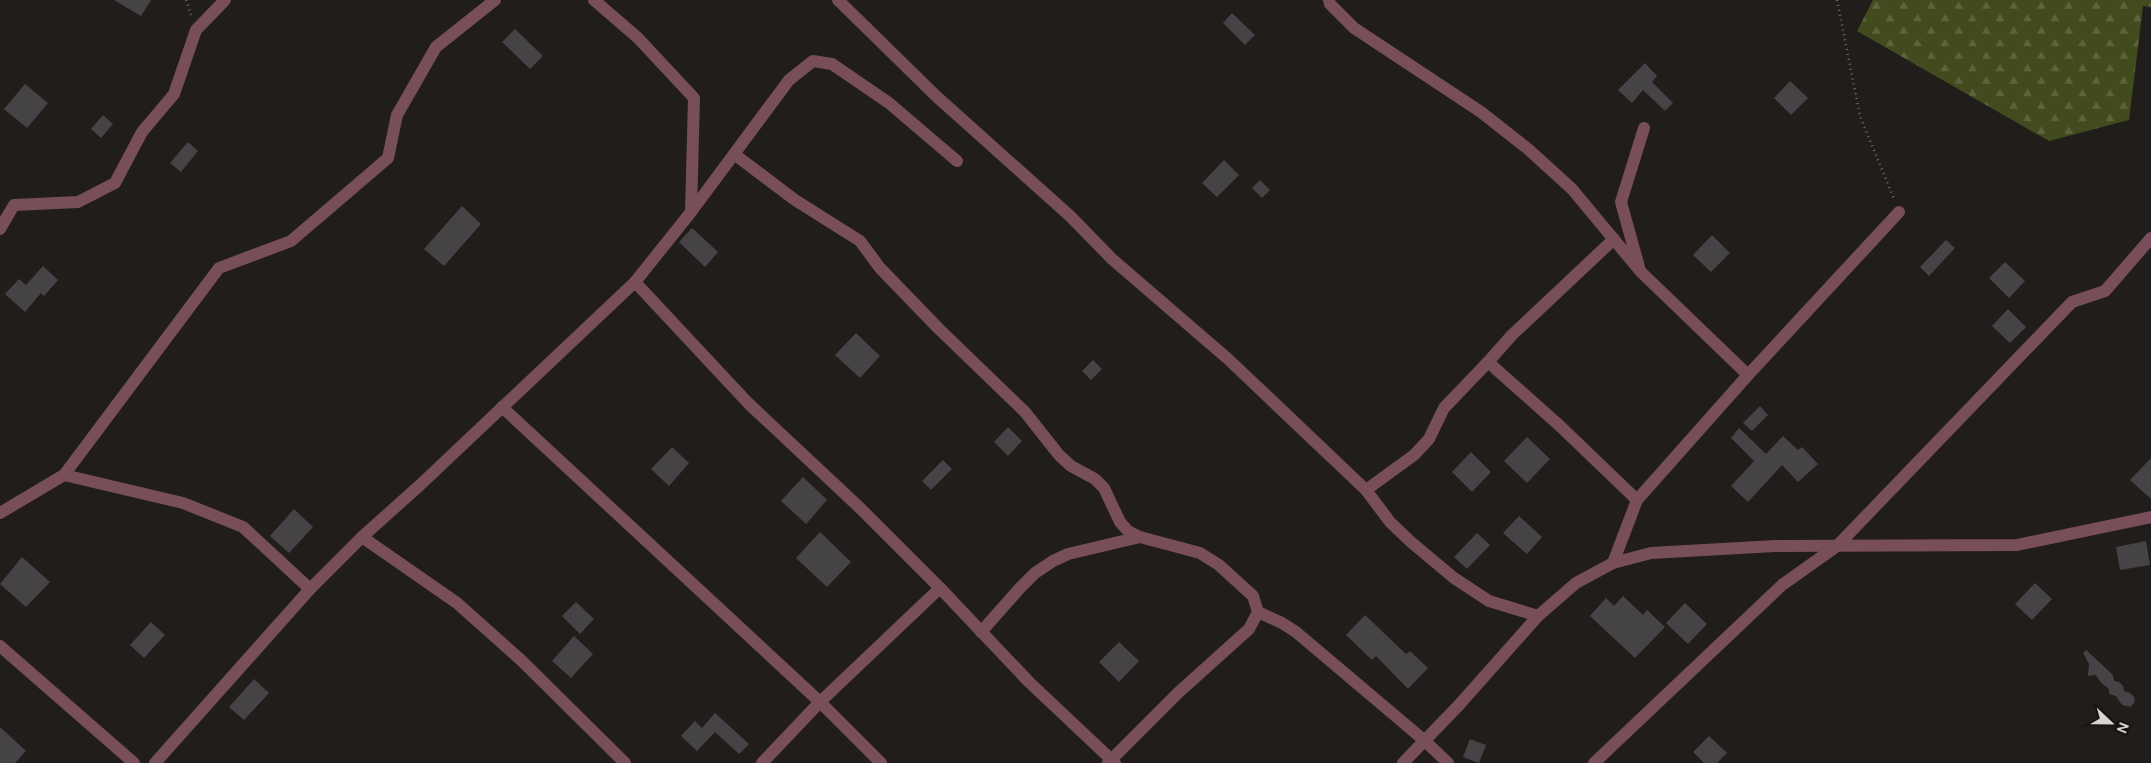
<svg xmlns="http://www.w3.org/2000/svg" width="2151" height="763" viewBox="0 0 2151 763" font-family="'DM Sans',sans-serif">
	<defs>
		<pattern id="forest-firs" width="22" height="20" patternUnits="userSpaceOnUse" patternTransform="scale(1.25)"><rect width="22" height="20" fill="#414b1d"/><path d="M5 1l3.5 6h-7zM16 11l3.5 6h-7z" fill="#5c643d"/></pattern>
	</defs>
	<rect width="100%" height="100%" fill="#201d1b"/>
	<polygon fill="url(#forest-firs)" points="1873,0 2151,0 2151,7 2143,6 2129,120 2049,141 1857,31"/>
	<g fill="#464346">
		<polygon points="114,0 151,0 141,16"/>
		<polygon points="1232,13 1255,35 1245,45 1223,23"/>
		<polygon points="515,29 543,56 530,69 502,42"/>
		<polygon points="1645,63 1657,76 1652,82 1673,103 1665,111 1643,90 1632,103 1618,90"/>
		<polygon points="1790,81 1808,98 1791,115 1774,98"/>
		<polygon points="25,84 48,103 27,128 4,109"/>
		<polygon points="103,115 113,124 101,138 91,129"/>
		<polygon points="188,142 198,151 181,172 170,163"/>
		<polygon points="1224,160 1239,175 1217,197 1202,183"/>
		<polygon points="1260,180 1270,190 1262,198 1252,188"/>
		<polygon points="462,206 481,224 444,266 424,249"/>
		<polygon points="692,228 718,252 705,267 679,242"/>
		<polygon points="1712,235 1730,253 1711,272 1693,255"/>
		<polygon points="1946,240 1955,248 1929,276 1920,267"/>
		<polygon points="2005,262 2025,281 2009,298 1989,278"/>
		<polygon points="43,266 58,280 44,296 41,293 25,312 5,294 19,279 26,285"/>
		<polygon points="2008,309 2026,327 2010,343 1992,326"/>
		<polygon points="856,333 880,356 860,378 835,355"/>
		<polygon points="1093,360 1102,369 1091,380 1082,371"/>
		<polygon points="1760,406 1768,415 1752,431 1743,423"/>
		<polygon points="1008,427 1022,441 1008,456 994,442"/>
		<polygon points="1739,428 1766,454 1783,436 1798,450 1802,447 1818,464 1798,482 1782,465 1748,502 1731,486 1754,461 1731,438"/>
		<polygon points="1527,437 1550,459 1527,483 1504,461"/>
		<polygon points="672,447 689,463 669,486 651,469"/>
		<polygon points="1471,452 1491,472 1472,492 1452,472"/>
		<polygon points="2151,458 2151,499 2130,480"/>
		<polygon points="943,460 952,469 931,490 922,481"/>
		<polygon points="803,477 827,500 806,524 781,501"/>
		<polygon points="294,509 313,527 289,553 270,536"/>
		<polygon points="1519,516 1542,537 1527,554 1503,533"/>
		<polygon points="820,532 851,562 827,587 796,558"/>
		<polygon points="1477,533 1490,545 1467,569 1454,557"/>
		<polygon points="2146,541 2150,565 2120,570 2116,547"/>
		<polygon points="22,557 50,582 26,607 0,584"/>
		<polygon points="2035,583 2052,599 2032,620 2015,604"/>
		<polygon points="1623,596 1643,615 1647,610 1665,627 1635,658 1590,616 1606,598 1614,606"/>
		<polygon points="576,602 594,619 580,634 562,616"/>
		<polygon points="1685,603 1707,624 1688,644 1666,623"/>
		<polygon points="1365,615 1406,654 1410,651 1428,668 1408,689 1376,656 1372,660 1346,635"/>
		<polygon points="151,622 165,635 144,658 130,645"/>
		<polygon points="574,636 593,654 571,678 552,661"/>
		<polygon points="1119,642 1139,661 1119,682 1099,662"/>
		<polygon points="2086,650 2113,675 2114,681 2119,682 2123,686 2124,691 2130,693 2134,697 2135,702 2130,707 2122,705 2116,696 2109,694 2109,689 2101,683 2096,675 2088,676 2089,664 2083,653"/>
		<polygon points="254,679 269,693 244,720 229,707"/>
		<polygon points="715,713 749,744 739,754 715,732 697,751 681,736 695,721 702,728"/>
		<polygon points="0,727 26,751 15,763 0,763"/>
		<polygon points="1709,736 1727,753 1717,763 1704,763 1693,752"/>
		<polygon points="1470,739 1486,745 1479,763 1463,757"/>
	</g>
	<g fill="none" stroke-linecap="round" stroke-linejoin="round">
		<g stroke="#706d6b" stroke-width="2.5" stroke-dasharray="1 4" stroke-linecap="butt">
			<polyline points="186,0 191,15"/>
			<polyline points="1837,0 1860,116 1894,199"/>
		</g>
		<g stroke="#784e58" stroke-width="12">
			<polyline points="594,0 638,38 694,98 691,212"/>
			<polyline points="838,0 936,96 1070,216 1112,259 1228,359 1366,490"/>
			<polyline points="1329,0 1330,4 1354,28 1481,112 1528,149 1572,189 1641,272 1748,375"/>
			<polyline points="734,154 795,200 860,241 880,268 938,328 1025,412 1059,455 1071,466 1095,479 1104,488 1120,522 1128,531 1140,537 1200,553 1219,565 1253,596 1258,612 1249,629 1179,692 1108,763"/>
			<polyline points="0,229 14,205 78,202 115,183 142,132 174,94 196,30 225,0"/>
			<polyline points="1639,267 1621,202 1644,128"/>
			<polyline points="635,282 748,403 861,509 940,588 1029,682 1115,763"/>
			<polyline points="1488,362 1512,335 1614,239"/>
			<polyline points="502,407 820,702 881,763"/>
			<polyline points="64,475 183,503 243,527 310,589"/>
			<polyline points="0,513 64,475 219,268 291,241 388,158 397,115 436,47 495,0"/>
			<polyline points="362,537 457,603 522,661 625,763"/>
			<polyline points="1613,563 1637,500 1748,375 1899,212"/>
			<polyline points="1258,612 1282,623 1296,632 1425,741 1448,763"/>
			<polyline points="1538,616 1489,601 1454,578 1411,542 1390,522 1366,490 1414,455 1429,439 1444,408 1488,362 1560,426 1637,500"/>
			<polyline points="981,632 1019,589 1035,573 1053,561 1068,554 1140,537"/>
			<polyline points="0,646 134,763"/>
			<polyline points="155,763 310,589 362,537 419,486 635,282 691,212 789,80 813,61 832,64 889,103 957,161"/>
			<polyline points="762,763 820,702 940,588"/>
			<polyline points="1403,763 1459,705 1538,616 1576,583 1613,563 1651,553 1775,546 2017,545 2151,517"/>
			<polyline points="1594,763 1782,585 1837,546 2072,302 2105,291 2151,238"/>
		</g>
	</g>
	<g transform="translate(2111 723) rotate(112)" stroke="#171412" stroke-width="4" paint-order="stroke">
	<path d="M0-4L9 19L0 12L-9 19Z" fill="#d8d5d4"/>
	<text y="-8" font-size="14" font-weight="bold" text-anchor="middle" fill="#d8d5d4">N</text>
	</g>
</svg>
